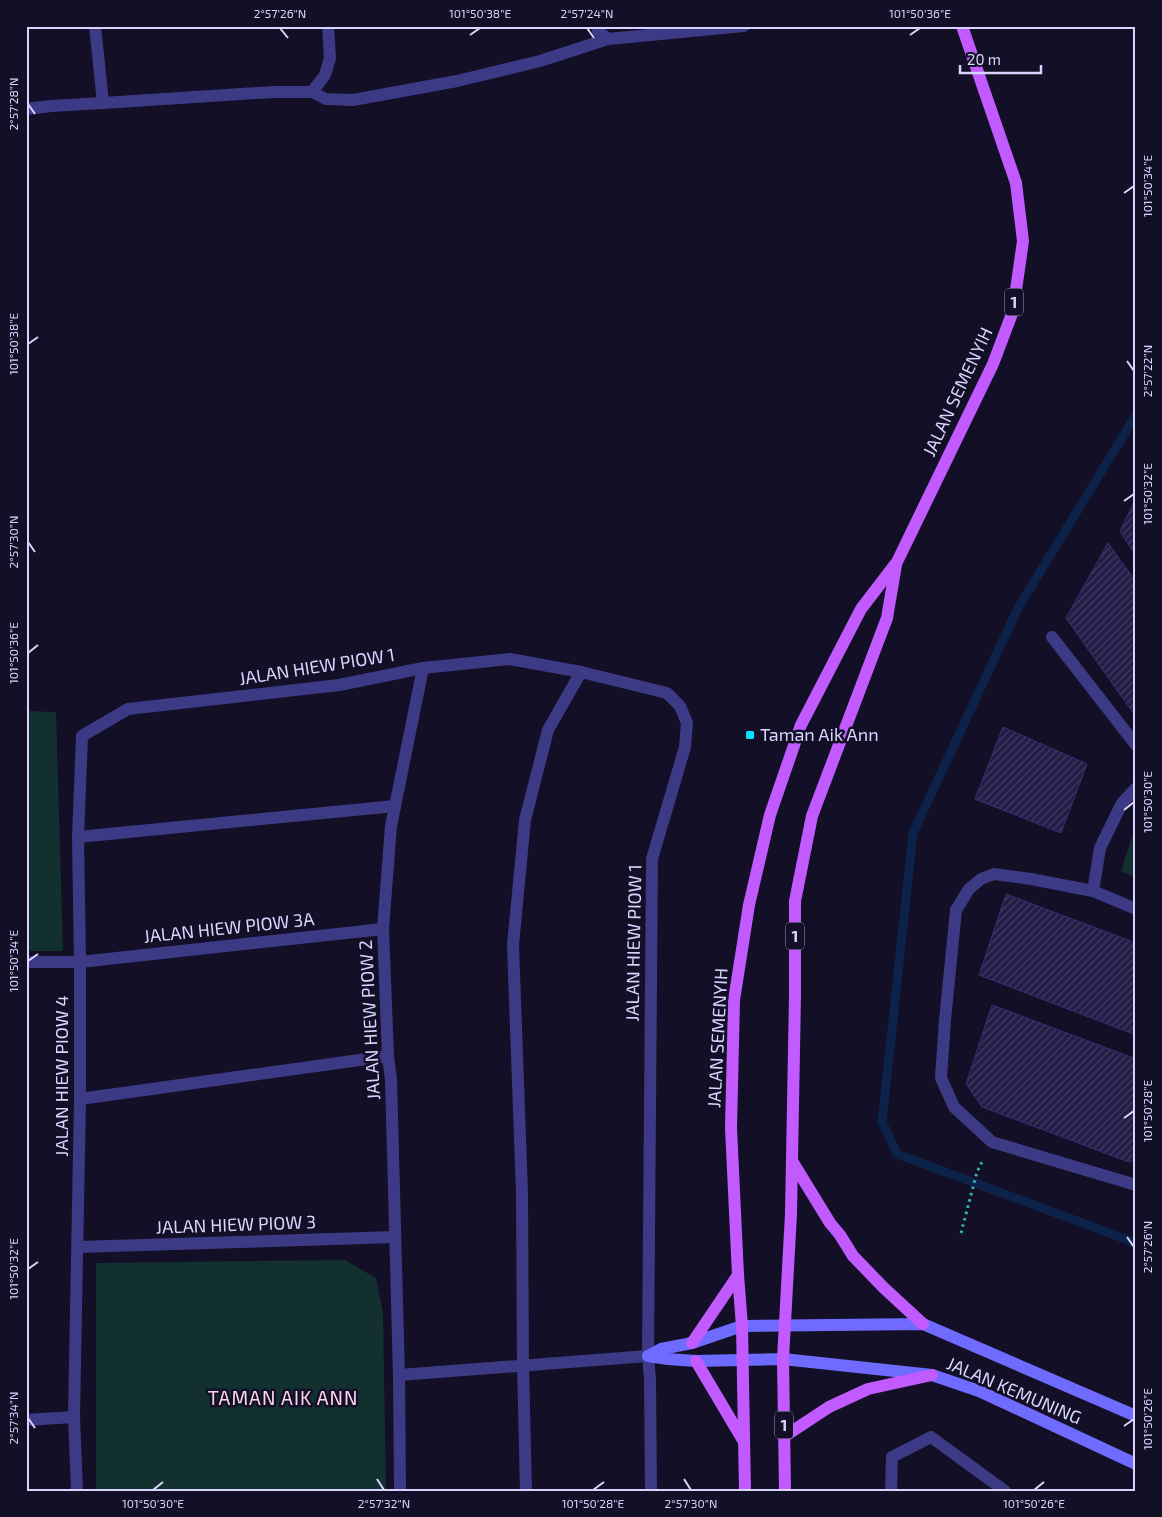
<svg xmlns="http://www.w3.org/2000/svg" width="1162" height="1517" viewBox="0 0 1162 1517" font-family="'Exo 2',sans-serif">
	<defs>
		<pattern id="building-hatch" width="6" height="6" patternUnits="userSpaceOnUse" patternTransform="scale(1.25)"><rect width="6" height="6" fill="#241b47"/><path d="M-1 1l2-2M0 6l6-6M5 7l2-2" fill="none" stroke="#433b63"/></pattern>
	</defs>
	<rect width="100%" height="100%" fill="#130f26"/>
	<g fill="#12302f">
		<polygon points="26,711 56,712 63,951 26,951"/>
		<polygon points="1136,825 1136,878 1121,871"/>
		<polygon points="345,1260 376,1278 383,1313 386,1491 96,1491 96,1263"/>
	</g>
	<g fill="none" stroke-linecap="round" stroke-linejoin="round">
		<polyline stroke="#0c2248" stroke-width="9" points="1136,415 1018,608 913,833 882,1122 897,1154 1136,1243"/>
	</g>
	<g fill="url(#building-hatch)" stroke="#3b2d73">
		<polygon points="1136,498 1136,556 1120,531"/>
		<polygon points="1108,543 1136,582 1136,717 1066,618"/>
		<polygon points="1003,727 1087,764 1061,833 975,799"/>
		<polygon points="1006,894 1136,943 1136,1035 979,975"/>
		<polygon points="992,1005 1136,1059 1136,1159 1129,1162 982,1107 966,1084"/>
	</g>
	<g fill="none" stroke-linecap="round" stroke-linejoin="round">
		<polyline stroke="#2fb8b0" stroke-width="3" stroke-dasharray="2.5 4" stroke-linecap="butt" points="961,1233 977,1172 983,1160"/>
		<g stroke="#3d3a85" stroke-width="12">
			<polyline points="312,92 326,99 353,100 457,81 540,61 608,39"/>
			<polyline points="78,837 395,806"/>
			<polyline points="80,1099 388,1056"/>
			<polyline points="526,1491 523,1365 522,1193 513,945 525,820 548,730 581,672"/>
		</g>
		<g stroke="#3d3a85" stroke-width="12">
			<polyline points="95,26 103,103 273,92 312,92 325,75 330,58 328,26"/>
			<polyline points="597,26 598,31 608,39 744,26"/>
			<polyline points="26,109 51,106 103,103"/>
			<polyline points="1052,637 1136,745"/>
			<polyline points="1093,891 1100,848 1122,803 1136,788"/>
			<polyline points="1136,909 1093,891 1031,879 994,874 981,879 969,889 956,910 945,1020 941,1078 954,1107 992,1142 1136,1185"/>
			<polyline points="26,962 80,962 383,929"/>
			<polyline points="78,1247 395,1237"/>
			<polyline points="399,1375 648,1356"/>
			<polyline points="26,1420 74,1417"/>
			<polyline points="77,1491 74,1417 80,1099 80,962 78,837 82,736 128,709 339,685 423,668 510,659 581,672 667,693 680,706 687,723 685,747 652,859 648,1356 650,1380 651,1491"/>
			<polyline points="400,1491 399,1375 391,1080 388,1056 383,929 391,826 423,668"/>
			<polyline points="891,1491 892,1457 931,1437 1005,1491"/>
		</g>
		<g stroke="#6f6bff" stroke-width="12">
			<polyline points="648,1356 661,1349 692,1343 742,1326 923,1324 1136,1416"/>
			<polyline points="648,1356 668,1359 696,1361 783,1359 932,1375 979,1391 1136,1464"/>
		</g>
		<g stroke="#c25bff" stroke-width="12">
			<polyline points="792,1161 830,1223 840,1235 853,1256 884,1288 923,1324"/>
			<polyline points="692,1343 738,1275"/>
			<polyline points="696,1361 744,1442"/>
			<polyline points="785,1436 829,1407 868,1389 932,1375"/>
			<polyline points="745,1491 742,1326 738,1275 731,1128 734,1000 749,905 770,815 801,725 861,609 897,562 993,364 1013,311 1023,241 1016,183 962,26"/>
			<polyline points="785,1491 783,1359 791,1214 795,995 795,901 812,816 887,618 896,565"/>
		</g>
	</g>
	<path fill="none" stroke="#d9d4ff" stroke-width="2" d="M280,28L288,38M587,28L594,38M470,35L480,28M910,35L920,28M28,104L35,114M1124,193L1134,186M28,344L38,337M1127,361L1134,371M1124,501L1134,494M28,542L35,552M28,653L38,645M1124,810L1134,802M28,961L38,954M1124,1118L1134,1111M1127,1237L1134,1247M28,1269L38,1262M28,1418L35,1428M1124,1426L1134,1419M377,1479L384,1490M684,1479L691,1490M153,1490L163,1482M593,1490L604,1482M1034,1490L1044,1482"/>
	<rect fill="#00e5ff" stroke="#130f26" stroke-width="2" x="745" y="730" width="10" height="10" rx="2.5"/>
	<g text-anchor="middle" stroke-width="5" stroke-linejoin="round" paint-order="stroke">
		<g fill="#130f26" stroke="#9e99be" stroke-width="1">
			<rect x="1005" y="288.5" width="18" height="27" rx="4"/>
			<rect x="786" y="922.5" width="18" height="27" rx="4"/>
			<rect x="775" y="1411.5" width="18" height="27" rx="4"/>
		</g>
		<g font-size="16" font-weight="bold" fill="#d9d4ff">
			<text x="1014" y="308">1</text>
			<text x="795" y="942">1</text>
			<text x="784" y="1431">1</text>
		</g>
		<g font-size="18" fill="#d9d4ff" stroke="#130f26">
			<text transform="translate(958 392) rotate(-65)" y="6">JALAN SEMENYIH</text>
			<text transform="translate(317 667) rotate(-9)" y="6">JALAN HIEW PIOW 1</text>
			<text transform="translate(229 928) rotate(-6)" y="6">JALAN HIEW PIOW 3A</text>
			<text transform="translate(634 943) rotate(-89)" y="6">JALAN HIEW PIOW 1</text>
			<text transform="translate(370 1020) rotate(-93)" y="6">JALAN HIEW PIOW 2</text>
			<text transform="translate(718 1038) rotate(-87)" y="6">JALAN SEMENYIH</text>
			<text transform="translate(62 1076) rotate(-90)" y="6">JALAN HIEW PIOW 4</text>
			<text transform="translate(236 1225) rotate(-2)" y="6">JALAN HIEW PIOW 3</text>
			<text transform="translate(1014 1391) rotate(23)" y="6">JALAN KEMUNING</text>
		</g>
		<g font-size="18" fill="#d9d4ff" stroke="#130f26" text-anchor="start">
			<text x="760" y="741">Taman Aik Ann</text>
		</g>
		<g font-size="19" letter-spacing="1" fill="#ffd6f0" stroke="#130f26">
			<text x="283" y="1405">TAMAN AIK ANN</text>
		</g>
	</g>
	<rect width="1162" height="1517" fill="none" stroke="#130f26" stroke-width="55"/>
	<path d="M960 65v8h81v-8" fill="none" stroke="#d9d4ff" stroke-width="2.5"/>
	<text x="967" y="65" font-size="15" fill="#d9d4ff" stroke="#130f26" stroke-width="4" paint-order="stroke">20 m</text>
	<rect x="28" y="28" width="1106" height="1462" fill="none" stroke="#d9d4ff" stroke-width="2"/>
	<g font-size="12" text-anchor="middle" fill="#d9d4ff">
		<text x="280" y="18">2°57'26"N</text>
		<text x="480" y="18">101°50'38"E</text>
		<text x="587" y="18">2°57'24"N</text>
		<text x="920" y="18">101°50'36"E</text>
		<text transform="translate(14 104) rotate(-90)" y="4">2°57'28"N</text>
		<text transform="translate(1148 186) rotate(-90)" y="4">101°50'34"E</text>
		<text transform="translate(14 344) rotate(-90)" y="4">101°50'38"E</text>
		<text transform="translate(1148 371) rotate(-90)" y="4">2°57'22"N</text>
		<text transform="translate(1148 494) rotate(-90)" y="4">101°50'32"E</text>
		<text transform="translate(14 542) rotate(-90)" y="4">2°57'30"N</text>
		<text transform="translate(14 653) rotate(-90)" y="4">101°50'36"E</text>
		<text transform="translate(1148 802) rotate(-90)" y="4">101°50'30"E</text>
		<text transform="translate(14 961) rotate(-90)" y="4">101°50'34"E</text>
		<text transform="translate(1148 1111) rotate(-90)" y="4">101°50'28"E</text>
		<text transform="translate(1148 1247) rotate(-90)" y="4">2°57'26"N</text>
		<text transform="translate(14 1269) rotate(-90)" y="4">101°50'32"E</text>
		<text transform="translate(14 1418) rotate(-90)" y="4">2°57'34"N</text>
		<text transform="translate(1148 1419) rotate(-90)" y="4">101°50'26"E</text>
		<text x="153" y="1508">101°50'30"E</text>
		<text x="384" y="1508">2°57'32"N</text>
		<text x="593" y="1508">101°50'28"E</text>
		<text x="691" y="1508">2°57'30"N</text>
		<text x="1034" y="1508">101°50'26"E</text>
	</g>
</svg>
